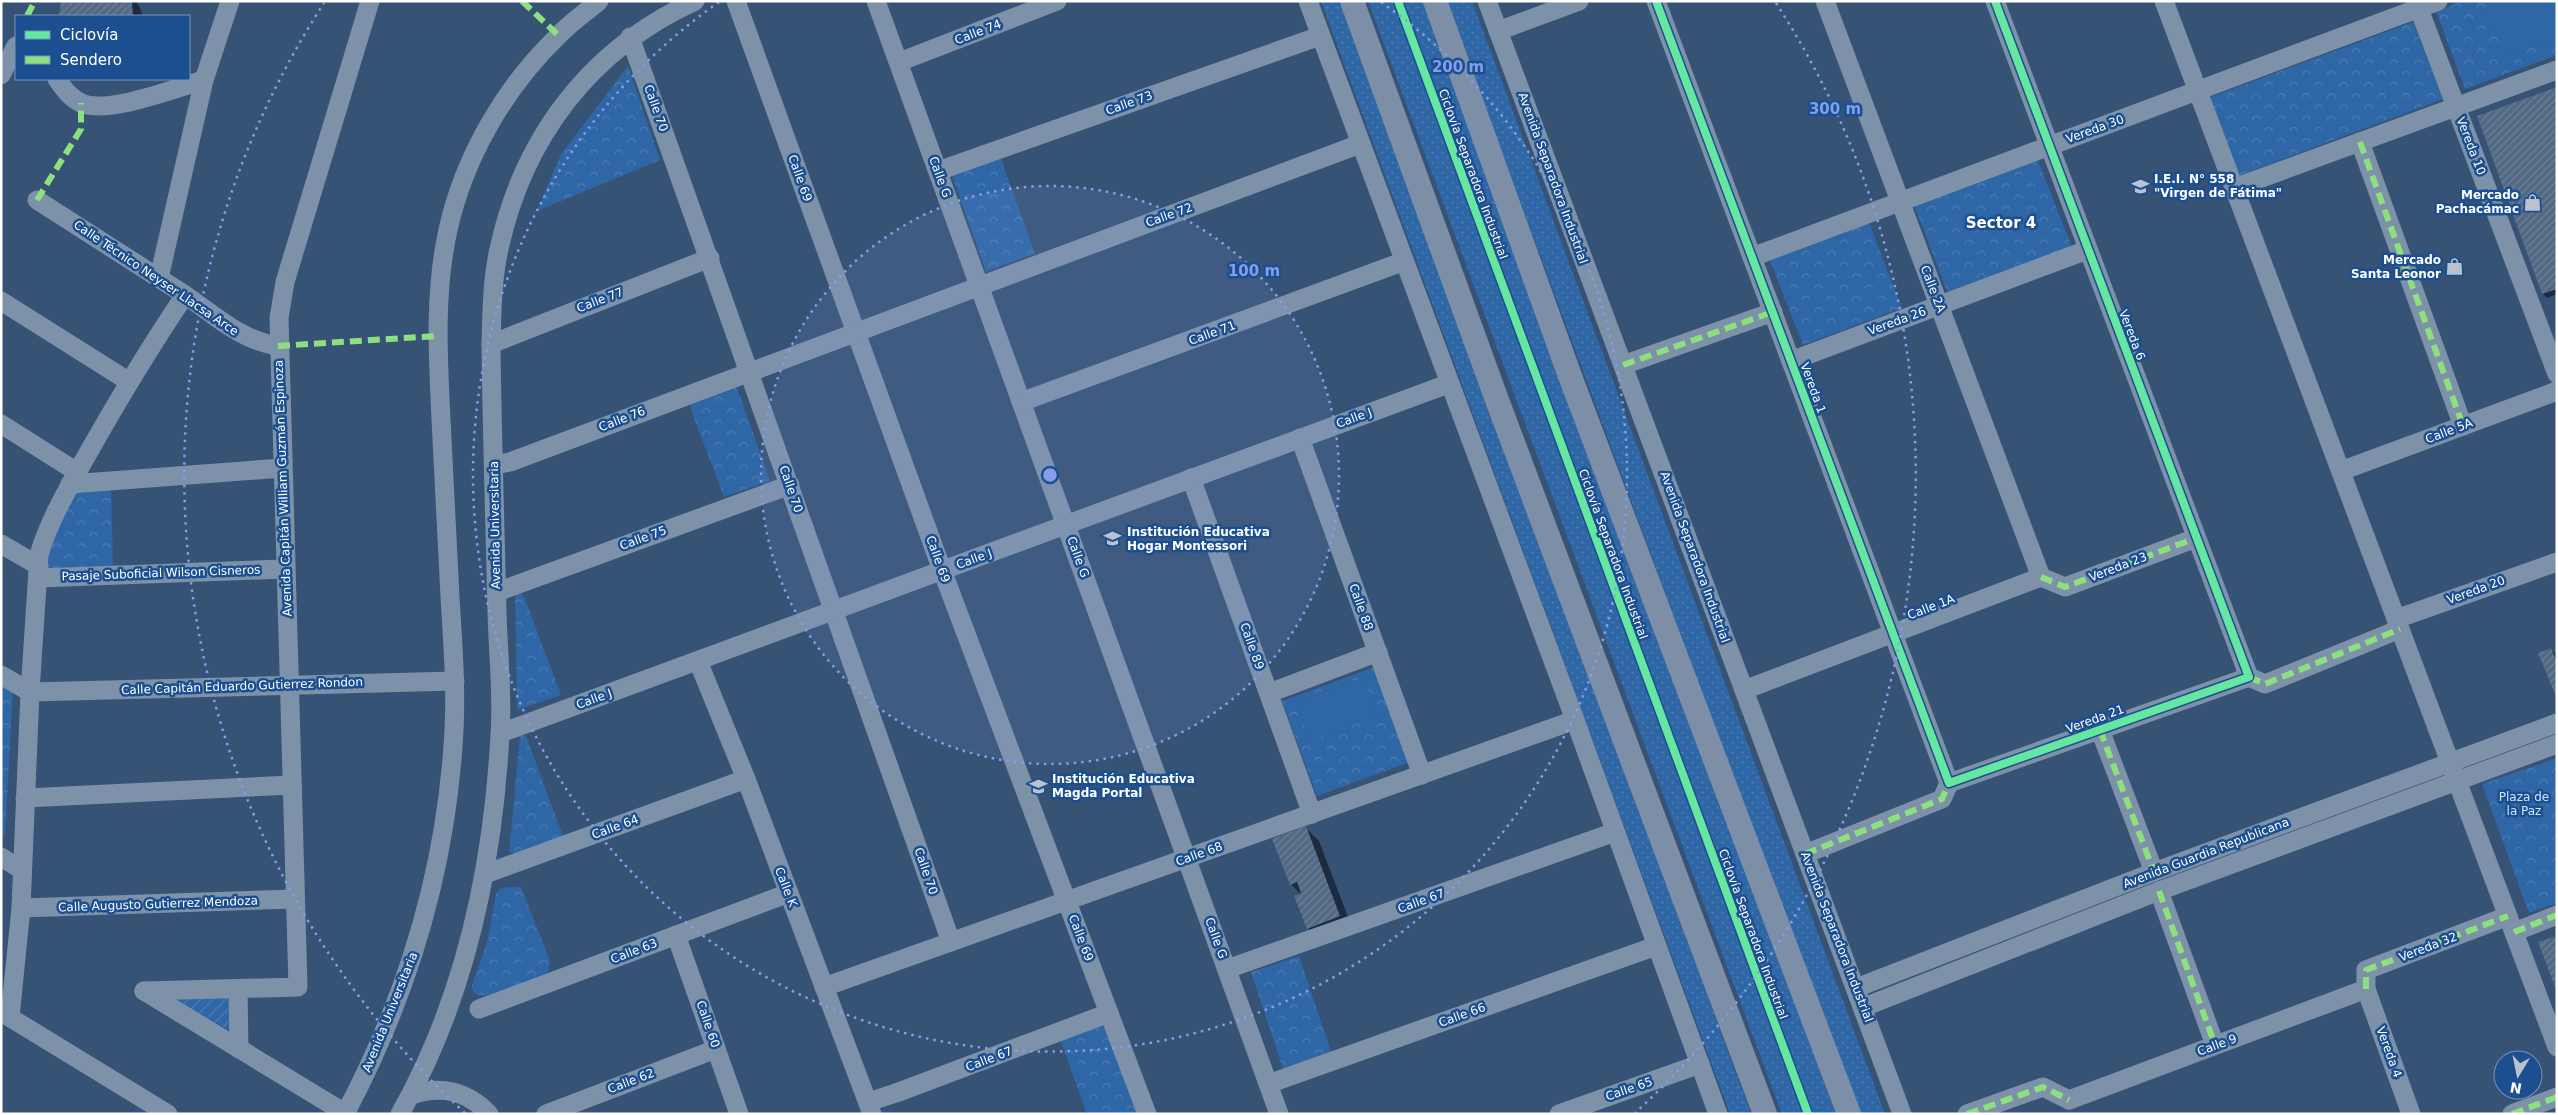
<svg xmlns="http://www.w3.org/2000/svg" width="2558" height="1115" viewBox="0 0 2558 1115" font-family="'DejaVu Sans',sans-serif">
	<defs>
		<pattern id="grass-dots" width="8" height="8" patternUnits="userSpaceOnUse" patternTransform="scale(1.25)"><rect width="8" height="8" fill="#2f66a5"/><path d="M2 2h.1M6 6h.1" fill="none" stroke="#4e7db2" stroke-width="1.8" stroke-linecap="round"/></pattern>
		<pattern id="park-crowns" width="20" height="18" patternUnits="userSpaceOnUse" patternTransform="scale(1.25)"><rect width="20" height="18" fill="#2f66a5"/><path d="M2 6a3 3 0 1 1 6 0M12 15a3 3 0 1 1 6 0" fill="none" stroke="#4e7db2"/></pattern>
		<pattern id="garden-furrows" width="10" height="10" patternUnits="userSpaceOnUse" patternTransform="scale(1.25)"><rect width="10" height="10" fill="#2f66a5"/><path d="M-1 1l2-2M0 10L10 0M9 11l2-2" fill="none" stroke="#4e7db2"/></pattern>
		<pattern id="building-hatch" width="6" height="6" patternUnits="userSpaceOnUse" patternTransform="scale(1.25)"><rect width="6" height="6" fill="#526984"/><path d="M-1 1l2-2M0 6l6-6M5 7l2-2" fill="none" stroke="#6c8096"/></pattern>
	</defs>
	<rect width="100%" height="100%" fill="#365274"/>
	<g fill="url(#grass-dots)">
		<polygon points="1321,1 1342,1 1751,1114 1730,1114"/>
		<polygon points="1368,1 1425,1 1836,1114 1782,1114"/>
		<polygon points="1446,1 1472,1 1885,1114 1858,1114"/>
	</g>
	<g fill="url(#park-crowns)">
		<polygon points="2462,1 2557,1 2557,55 2465,89 2436,11"/>
		<polygon points="2413,22 2443,99 2238,176 2208,98"/>
		<polygon points="628,66 660,160 537,211 561,154"/>
		<polygon points="1000,156 1035,254 986,271 951,173"/>
		<polygon points="2037,158 2072,247 1948,294 1914,205"/>
		<polygon points="1868,220 1902,308 1803,345 1769,258"/>
		<polygon points="736,385 770,481 724,497 691,410 690,401"/>
		<polygon points="111,485 113,568 46,569 49,540 74,489"/>
		<polygon points="515,592 522,594 525,599 561,695 517,710"/>
		<polygon points="1375,667 1410,762 1317,796 1282,701"/>
		<polygon points="1,685 13,690 5,836 1,834"/>
		<polygon points="523,735 526,736 563,836 516,853 509,853 520,736"/>
		<polygon points="2557,758 2557,903 2529,913 2482,784"/>
		<path d="M507,887H521L550,960L548,972L543,975C526,982 489,1002 473,993L472,985L487,942L496,894L500,889Z"/>
		<polygon points="1299,956 1332,1054 1283,1069 1251,972"/>
		<polygon points="1105,1023 1138,1114 1087,1114 1060,1039"/>
	</g>
	<polygon fill="url(#garden-furrows)" points="166,995 232,995 232,1032"/>
	<g fill="#2f66a5">
		<polygon points="2503,1 2557,1 2557,39 2504,57 2486,7"/>
		<polygon points="1364,677 1378,716 1309,740 1295,701"/>
	</g>
	<g fill="#0007">
		<polygon points="63,1 135,1 139,6 143,16 61,16"/>
		<polygon points="2557,89 2557,294 2547,298 2543,294 2479,116"/>
		<polygon points="2550,649 2557,655 2557,696"/>
		<polygon points="1306,828 1319,841 1353,930 1321,942 1308,928 1301,895 1291,884"/>
	</g>
	<g fill="url(#building-hatch)">
		<polygon points="61,1 132,1 133,16 59,16"/>
		<polygon points="2557,87 2557,289 2542,294 2477,116"/>
		<polygon points="2551,648 2557,662 2557,699 2538,653"/>
		<polygon points="1306,826 1340,916 1307,929 1294,896 1301,893 1297,882 1290,885 1272,839"/>
		<polygon points="2557,936 2557,992 2538,942"/>
	</g>
	<g fill="none" stroke-linecap="round" stroke-linejoin="round">
		<g stroke="#7d92a8" stroke-width="19">
			<polyline points="736,1 942,570 1147,1114"/>
			<polyline points="876,1 1279,1114"/>
			<polyline points="1308,1 1575,720 1718,1114"/>
			<polyline points="1487,1 1902,1114"/>
			<polyline points="1656,1 1949,783"/>
			<polyline points="1825,1 2041,577"/>
			<polyline points="1995,1 2249,677"/>
			<polyline points="2164,1 2557,1047"/>
			<polyline points="2416,1 2557,374"/>
			<polyline points="1498,31 1579,1"/>
			<polyline points="630,37 951,942"/>
			<polyline points="899,62 1057,1"/>
			<polyline points="1,75 16,46"/>
			<path d="M57,79C64,89 70,98 81,103C107,115 176,88 204,80"/>
			<polyline points="2360,142 2463,426"/>
			<polyline points="938,171 1320,36"/>
			<polyline points="2234,188 2557,70"/>
			<path d="M37,200C85,231 134,262 182,293C214,314 239,340 278,346"/>
			<polyline points="1752,257 2438,1"/>
			<polyline points="159,278 204,80 230,1"/>
			<polyline points="1,301 128,381"/>
			<polyline points="491,344 710,258"/>
			<polyline points="1791,361 2087,250"/>
			<polyline points="1623,365 1773,312"/>
			<polyline points="1021,402 1402,262"/>
			<polyline points="1,424 77,472"/>
			<polyline points="1300,438 1422,775"/>
			<polyline points="494,465 510,462 1360,144"/>
			<polyline points="2341,471 2557,391"/>
			<polyline points="1191,478 1312,814"/>
			<polyline points="70,484 282,468"/>
			<polyline points="1,544 39,566"/>
			<polyline points="2041,577 2065,587 2196,538"/>
			<polyline points="38,578 285,569"/>
			<polyline points="497,592 790,485"/>
			<polyline points="2396,619 2557,562"/>
			<polyline points="698,661 746,779 872,1114"/>
			<polyline points="1,675 30,692 455,681"/>
			<polyline points="1744,690 2041,577"/>
			<polyline points="1269,693 1378,652"/>
			<polyline points="2100,730 2154,872"/>
			<polyline points="501,733 1448,384"/>
			<polyline points="25,798 292,785"/>
			<polyline points="1805,854 1942,799 1949,783 2249,677 2265,684 2400,629"/>
			<polyline points="1,857 22,870"/>
			<polyline points="485,874 746,779"/>
			<polyline points="2159,891 2215,1045"/>
			<polyline points="21,908 295,899"/>
			<polyline points="2514,932 2557,915"/>
			<polyline points="676,935 739,1114"/>
			<polyline points="1227,969 1615,832"/>
			<polyline points="824,987 1575,720"/>
			<polyline points="1856,988 2154,872 2557,723"/>
			<polyline points="238,989 239,1049"/>
			<polyline points="144,991 298,987 279,318 285,282 370,1"/>
			<polyline points="144,991 345,1113"/>
			<polyline points="1864,1007 2159,891 2557,744"/>
			<polyline points="479,1009 789,893"/>
			<polyline points="1,1012 168,1114"/>
			<path d="M10,1017L21,908L30,692L39,555C49,520 69,487 87,455C118,400 150,347 185,295"/>
			<polyline points="1268,1084 1656,946"/>
			<path d="M411,1095C441,1085 466,1090 489,1114"/>
			<polyline points="2069,1100 2366,989"/>
			<polyline points="868,1102 896,1093 1109,1013"/>
			<path d="M345,1114C406,999 444,876 453,746C457,696 453,647 450,597C447,538 444,479 441,419C438,356 434,293 448,230C464,157 505,87 558,36C570,23 585,13 599,1"/>
			<path d="M400,1114C465,999 493,865 500,735C503,694 498,653 497,612C495,523 492,433 491,344C492,312 492,280 499,249C523,138 590,49 695,1"/>
			<polyline points="546,1114 716,1049"/>
			<polyline points="1559,1114 1700,1064"/>
			<polyline points="1967,1114 2043,1087 2069,1100"/>
			<polyline points="2411,1114 2366,989 2366,970 2508,916"/>
			<polyline points="2512,1114 2557,1097"/>
		</g>
		<g stroke="#7d8ea7" stroke-width="24">
			<polyline points="1352,1 1497,400 1765,1114"/>
			<polyline points="1435,1 1570,376 1849,1114"/>
		</g>
		<g stroke="#8de07e" stroke-width="6" stroke-dasharray="12 6" stroke-linecap="butt">
			<polyline points="522,1 558,35"/>
			<polyline points="27,16 35,1"/>
			<polyline points="2360,142 2463,426"/>
			<polyline points="37,200 81,129 81,103"/>
			<polyline points="278,346 437,336"/>
			<polyline points="1623,365 1773,312"/>
			<polyline points="2041,577 2065,587 2196,538"/>
			<polyline points="2249,677 2265,684 2400,629"/>
			<polyline points="2100,730 2154,872"/>
			<polyline points="1805,854 1942,799 1949,783"/>
			<polyline points="2159,891 2215,1045"/>
			<polyline points="2514,932 2557,915"/>
			<polyline points="2366,989 2366,970 2508,916"/>
			<polyline points="1967,1114 2043,1087 2069,1100"/>
			<polyline points="2512,1114 2557,1097"/>
		</g>
		<defs>
			<g id="cycleway">
				<polyline points="1398,1 1808,1114"/>
				<polyline points="1656,1 1949,783 2249,677 1995,1"/>
			</g>
		</defs>
		<use href="#cycleway" stroke="#1b4f8f" stroke-width="11"/>
		<use href="#cycleway" stroke="#66e7a1" stroke-width="8"/>
	</g>
	<circle cx="1050" cy="475" r="289" fill="#839eea" fill-opacity=".12"/>
	<g fill="none" stroke="#839eea" stroke-width="2.5" stroke-dasharray="2.5 5">
		<circle cx="1050" cy="475" r="289"/>
		<path d="M1381 2A577 577 0 1 1 719 2"/>
		<path d="M465 1113A866 866 0 0 1 324 3M1776 3A866 866 0 0 1 1635 1113"/>
	</g>
	<defs>
		<symbol id="school-bare" viewBox="-9 -9 18 18"><path d="M0-5L7-2L0 1L-7-2ZM-4 1L0 2.5L4 1V4Q0 6-4 4Z" fill="#b9c2ce" stroke="#1b4f8f" stroke-width="2.5" paint-order="stroke"/></symbol>
		<symbol id="shop-bare" viewBox="-9 -9 18 18"><path d="M-5-2.5h2.3a2.7 3.5 0 0 1 5.4 0H5L5.5 6h-11ZM-1.5-2.5h3a1.5 2.3 0 0 0-3 0Z" fill="#b9c2ce" stroke="#1b4f8f" stroke-width="2.5" paint-order="stroke"/></symbol>
	</defs>
	<g fill-rule="evenodd">
		<use href="#school-bare" x="2128" y="174" width="25" height="25"/>
		<use href="#shop-bare" x="2520" y="190" width="25" height="25"/>
		<use href="#shop-bare" x="2442" y="254" width="25" height="25"/>
		<use href="#school-bare" x="1100" y="526" width="25" height="25"/>
		<use href="#school-bare" x="1026" y="774" width="25" height="25"/>
	</g>
	<g text-anchor="middle" stroke-width="5" stroke-linejoin="round" paint-order="stroke">
		<g font-size="12" fill="#fff" stroke="#1b4f8f">
			<text transform="translate(978 32) rotate(-21)" y="4">Calle 74</text>
			<text transform="translate(1129 103) rotate(-20)" y="4">Calle 73</text>
			<text transform="translate(656 108) rotate(70)" y="4">Calle 70</text>
			<text transform="translate(2095 129) rotate(-20)" y="4">Vereda 30</text>
			<text transform="translate(2471 146) rotate(69)" y="4">Vereda 10</text>
			<text transform="translate(1473 174) rotate(70)" y="4">Ciclovía Separadora Industrial</text>
			<text transform="translate(940 177) rotate(70)" y="4">Calle G</text>
			<text transform="translate(800 178) rotate(70)" y="4">Calle 69</text>
			<text transform="translate(1553 178) rotate(70)" y="4">Avenida Separadora Industrial</text>
			<text transform="translate(1169 215) rotate(-20)" y="4">Calle 72</text>
			<text transform="translate(156 278) rotate(34)" y="4">Calle Técnico Neyser Llacsa Arce</text>
			<text transform="translate(1933 289) rotate(69)" y="4">Calle 2A</text>
			<text transform="translate(600 300) rotate(-21)" y="4">Calle 77</text>
			<text transform="translate(1897 321) rotate(-20)" y="4">Vereda 26</text>
			<text transform="translate(1212 333) rotate(-20)" y="4">Calle 71</text>
			<text transform="translate(2132 335) rotate(69)" y="4">Vereda 6</text>
			<text transform="translate(1813 388) rotate(70)" y="4">Vereda 1</text>
			<text transform="translate(1354 418) rotate(-20)" y="4">Calle J</text>
			<text transform="translate(622 419) rotate(-21)" y="4">Calle 76</text>
			<text transform="translate(2449 431) rotate(-21)" y="4">Calle 5A</text>
			<text transform="translate(283 488) rotate(-92)" y="4">Avenida Capitán William Guzmán Espinoza</text>
			<text transform="translate(791 489) rotate(71)" y="4">Calle 70</text>
			<text transform="translate(495 525) rotate(-91)" y="4">Avenida Universitaria</text>
			<text transform="translate(643 538) rotate(-20)" y="4">Calle 75</text>
			<text transform="translate(1613 554) rotate(70)" y="4">Ciclovía Separadora Industrial</text>
			<text transform="translate(1078 557) rotate(70)" y="4">Calle G</text>
			<text transform="translate(1695 557) rotate(70)" y="4">Avenida Separadora Industrial</text>
			<text transform="translate(938 559) rotate(70)" y="4">Calle 69</text>
			<text transform="translate(974 559) rotate(-20)" y="4">Calle J</text>
			<text transform="translate(2118 567) rotate(-21)" y="4">Vereda 23</text>
			<text transform="translate(161 573) rotate(-2)" y="4">Pasaje Suboficial Wilson Cisneros</text>
			<text transform="translate(2476 590) rotate(-20)" y="4">Vereda 20</text>
			<text transform="translate(1361 607) rotate(70)" y="4">Calle 88</text>
			<text transform="translate(1931 607) rotate(-21)" y="4">Calle 1A</text>
			<text transform="translate(1252 646) rotate(70)" y="4">Calle 89</text>
			<text transform="translate(242 686) rotate(-2)" y="4">Calle Capitán Eduardo Gutierrez Rondon</text>
			<text transform="translate(594 699) rotate(-20)" y="4">Calle J</text>
			<text transform="translate(2095 719) rotate(-20)" y="4">Vereda 21</text>
			<text transform="translate(615 827) rotate(-20)" y="4">Calle 64</text>
			<text transform="translate(2206 853) rotate(-21)" y="4">Avenida Guardia Republicana</text>
			<text transform="translate(1199 854) rotate(-20)" y="4">Calle 68</text>
			<text transform="translate(926 871) rotate(71)" y="4">Calle 70</text>
			<text transform="translate(786 887) rotate(69)" y="4">Calle K</text>
			<text transform="translate(1421 901) rotate(-20)" y="4">Calle 67</text>
			<text transform="translate(158 904) rotate(-2)" y="4">Calle Augusto Gutierrez Mendoza</text>
			<text transform="translate(1753 934) rotate(70)" y="4">Ciclovía Separadora Industrial</text>
			<text transform="translate(1837 937) rotate(69)" y="4">Avenida Separadora Industrial</text>
			<text transform="translate(1081 938) rotate(69)" y="4">Calle 69</text>
			<text transform="translate(1216 938) rotate(70)" y="4">Calle G</text>
			<text transform="translate(2428 947) rotate(-21)" y="4">Vereda 32</text>
			<text transform="translate(634 951) rotate(-21)" y="4">Calle 63</text>
			<text transform="translate(390 1012) rotate(-68)" y="4">Avenida Universitaria</text>
			<text transform="translate(1462 1015) rotate(-20)" y="4">Calle 66</text>
			<text transform="translate(708 1024) rotate(71)" y="4">Calle 60</text>
			<text transform="translate(2217 1045) rotate(-20)" y="4">Calle 9</text>
			<text transform="translate(2389 1052) rotate(70)" y="4">Vereda 4</text>
			<text transform="translate(989 1059) rotate(-21)" y="4">Calle 67</text>
			<text transform="translate(631 1081) rotate(-21)" y="4">Calle 62</text>
			<text transform="translate(1629 1089) rotate(-19)" y="4">Calle 65</text>
		</g>
		<g font-size="12" font-weight="bold" fill="#fff" stroke="#1b4f8f" text-anchor="start">
			<text x="2154" y="183">I.E.I. N° 558<tspan x="2154" dy="14">"Virgen de Fátima"</tspan></text>
			<text x="2519" y="199" text-anchor="end">Mercado<tspan x="2519" dy="14">Pachacámac</tspan></text>
			<text x="2441" y="264" text-anchor="end">Mercado<tspan x="2441" dy="14">Santa Leonor</tspan></text>
			<text x="1127" y="536">Institución Educativa<tspan x="1127" dy="14">Hogar Montessori</tspan></text>
			<text x="1052" y="783">Institución Educativa<tspan x="1052" dy="14">Magda Portal</tspan></text>
		</g>
		<g font-size="12" fill="#cfe3fa" stroke="#1b4f8f">
			<text x="2524" y="801">Plaza de<tspan x="2524" dy="14">la Paz</tspan></text>
		</g>
		<g font-size="15" font-weight="bold" fill="#fff" stroke="#1b4f8f">
			<text x="2001" y="228">Sector 4</text>
		</g>
	</g>
	<circle cx="1050" cy="475" r="8" fill="#839eea" stroke="#1b4f8f" stroke-width="2.5"/>
	<g font-size="15" text-anchor="middle" font-weight="bold" fill="#839eea" stroke="#1b4f8f" stroke-width="5" stroke-linejoin="round" paint-order="stroke">
		<text x="1458" y="72">200 m</text>
		<text x="1835" y="114">300 m</text>
		<text x="1254" y="276">100 m</text>
	</g>
	<rect width="2558" height="1115" fill="none" stroke="#ffffff" stroke-width="5"/>
	<rect x="15" y="15" width="175" height="65" fill="#1b4f8f" stroke="#7695bc"/>
	<rect x="25" y="31" width="25" height="8" fill="#66e7a1" stroke="#7695bc"/>
	<text x="60" y="40" font-size="15" fill="#ffffff">Ciclovía</text>
	<rect x="25" y="56" width="25" height="8" fill="#8de07e" stroke="#7695bc"/>
	<text x="60" y="65" font-size="15" fill="#ffffff">Sendero</text>
	<g transform="translate(2518 1075) rotate(190)"><circle r="24" fill="#1b4f8f" stroke="#7695bc"/>
	<path d="M0-4L9 19L0 12L-9 19Z" fill="#b9c2ce"/>
	<text y="-8" font-size="14" font-weight="bold" text-anchor="middle" fill="#ffffff">N</text>
	</g>
</svg>
